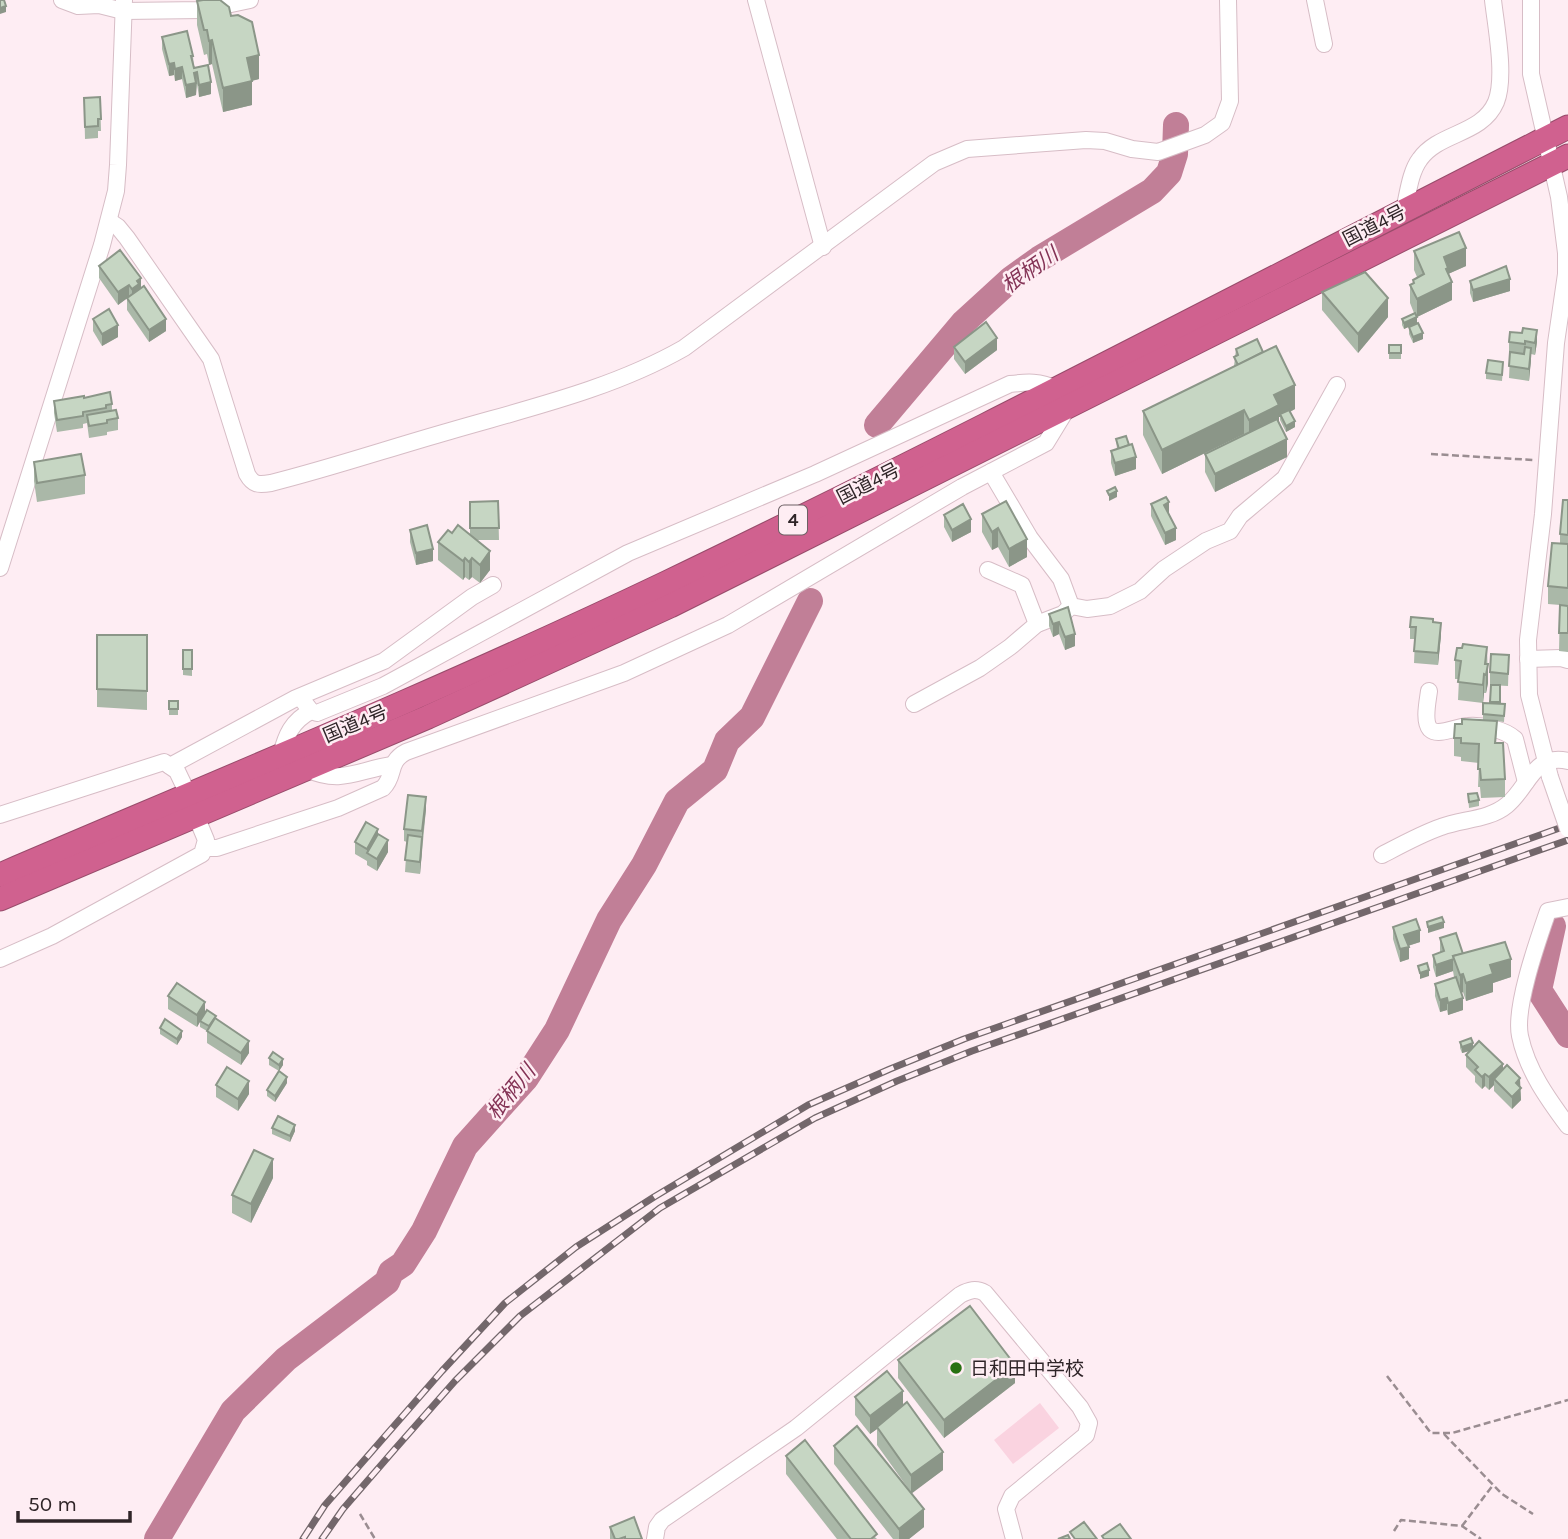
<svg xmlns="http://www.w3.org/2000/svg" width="1568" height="1539" viewBox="0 0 1568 1539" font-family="Karla,'Noto Sans JP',sans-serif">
	<rect width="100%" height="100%" fill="#feedf3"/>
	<polygon fill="#fad3e0" points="1040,1403 1059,1428 1013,1464 994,1440"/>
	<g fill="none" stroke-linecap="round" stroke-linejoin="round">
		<g stroke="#c17f97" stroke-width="26">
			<polyline points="877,425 964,322 1011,279 1039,259 1152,191 1169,173 1175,154 1176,125"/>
			<polyline points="1553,926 1539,990 1568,1035"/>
			<polyline points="157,1539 233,1411 286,1359 387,1282 391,1272 403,1264 424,1231 465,1146 526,1078 557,1030 609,920 644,865 677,801 715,770 727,741 752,717 810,601"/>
		</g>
		<defs>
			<g id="minor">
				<polyline points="62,0 78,6 99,5 123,11 203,10 250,0"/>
				<polyline points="756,0 823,247"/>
				<polyline points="1315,0 1324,44"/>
				<polyline points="1531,0 1531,74 1559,197 1566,253 1566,274 1556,343 1543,514 1528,640 1529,695 1550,777"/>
				<path d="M1404,210C1408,194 1410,172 1420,159C1439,132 1482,135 1496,102C1506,77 1496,27 1493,0"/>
				<path d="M109,221L118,227L127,238L211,359L247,474C253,485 258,485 271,483C331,468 390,448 450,431C529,408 612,389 684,348L934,163L967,149L1086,140L1105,141L1132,149L1158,152L1205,135L1222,123L1230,101L1228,0"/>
				<polyline points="991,472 1030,538 1061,579 1071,606"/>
				<polyline points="0,568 102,245 116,191 118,165 124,0"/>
				<polyline points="988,570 1022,585 1037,624"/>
				<polyline points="1528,659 1561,658 1568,660"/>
				<path d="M1429,691C1428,700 1423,721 1430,729C1438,737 1458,726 1468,726C1482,725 1504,729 1515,739L1526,782"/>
				<path d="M300,697L311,711L317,713L383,686L628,553L815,474L1010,384C1027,382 1040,381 1056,389"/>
				<polyline points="914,704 980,668 1010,647 1037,624 1063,614 1071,606 1087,609 1110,606 1140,591 1164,569 1206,541 1230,531 1240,516 1285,478 1337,385"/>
				<path d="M281,755C286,735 292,721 311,711"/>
				<polyline points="170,766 296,698 384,661 472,597 493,585"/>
				<path d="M307,769C341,785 358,770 392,765"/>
				<polyline points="0,815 164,762 177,771 188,794"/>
				<path d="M205,848H217L338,808L383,788C396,775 387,762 406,752L624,673L728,625L962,487L1046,443L1068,407"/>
				<path d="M1382,855C1401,845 1421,834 1441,827C1462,819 1489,820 1507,805C1529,787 1533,753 1568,761"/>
				<path d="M1568,907L1548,911C1538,940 1514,1007 1520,1036C1527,1070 1548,1099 1568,1126"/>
				<polyline points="0,959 52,936 202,854 206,840 196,816"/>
				<path d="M655,1539L657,1527L662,1520L796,1428L960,1295C969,1290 976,1288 985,1293L1080,1407L1089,1423L1086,1435L1012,1496L1006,1509L1014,1539"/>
			</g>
			<g id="highway">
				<path d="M0,875C222,780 446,688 664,584C968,438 1267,280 1568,127"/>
				<polyline points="0,899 428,717 670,606 1568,156"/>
			</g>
		</defs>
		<use href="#minor" stroke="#d7bdc6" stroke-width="18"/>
		<use href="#highway" stroke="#984c6b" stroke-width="25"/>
		<g stroke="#9a8d91" stroke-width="2.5" stroke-dasharray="7 3.5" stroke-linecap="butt">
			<polyline points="1431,454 1533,460"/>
			<polyline points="1387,1376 1431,1433 1452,1433 1568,1400"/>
			<polyline points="1444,1434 1502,1494 1533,1514"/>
			<polyline points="360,1514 375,1539"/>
			<polyline points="1462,1526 1493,1485"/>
			<polyline points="1394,1531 1401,1520 1462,1526 1481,1539"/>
		</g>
		<use href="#minor" stroke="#fff" stroke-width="16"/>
		<use href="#highway" stroke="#d0618f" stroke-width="23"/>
		<defs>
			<g id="rail">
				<polyline points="303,1539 325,1505 442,1371 505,1303 576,1247 654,1197 808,1105 890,1069 964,1039 1568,825"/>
				<polyline points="322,1539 343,1509 395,1449 455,1381 520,1316 660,1208 815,1118 897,1081 972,1051 1568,840"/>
			</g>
		</defs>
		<use href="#rail" stroke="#73676b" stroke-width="7"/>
		<use href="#rail" stroke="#feedf3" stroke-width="4.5" stroke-dasharray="13" stroke-linecap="butt"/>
		<defs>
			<polyline id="minor-bridge" points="1550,777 1568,829"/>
		</defs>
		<use href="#minor-bridge" stroke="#d7bdc6" stroke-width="18" stroke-linecap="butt"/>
		<use href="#minor-bridge" stroke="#fff" stroke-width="16"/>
	</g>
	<g fill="#aab8a8">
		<polygon points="197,1 231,16 259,79 252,81 252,105 223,112 212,64 209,65 207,54 204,55 197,25"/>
		<polygon points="162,37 193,56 194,68 211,94 199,97 197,84 196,95 186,98 182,79 175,81 174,75 169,76 162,49"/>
		<polygon points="100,97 101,131 98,131 98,138 85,139 84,98"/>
		<polygon points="1414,251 1466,266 1448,274 1452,300 1417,317 1417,323 1404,329 1402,325 1402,319 1414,313 1410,303 1410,285 1413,284 1413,280 1417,277 1414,270"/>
		<polygon points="99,266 141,289 166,331 149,342 127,310 127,298 118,305 99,278"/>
		<polygon points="1470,281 1510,291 1473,302 1470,293"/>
		<polygon points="1322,292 1388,317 1358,353 1322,310"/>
		<polygon points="93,319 118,337 102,346 93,331"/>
		<polygon points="1409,327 1423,339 1413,343 1409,334"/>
		<polygon points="1509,342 1537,342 1535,355 1531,354 1529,381 1509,378 1510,354 1509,354"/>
		<rect x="1389" y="345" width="12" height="14"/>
		<polygon points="954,347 997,350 965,374 954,359"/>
		<polygon points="1236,349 1263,352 1295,409 1290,412 1295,427 1286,432 1280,420 1280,417 1279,417 1279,423 1287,457 1215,492 1205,472 1205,454 1244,434 1162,474 1143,435 1143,411 1234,366"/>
		<polygon points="1503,368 1502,381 1486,379 1486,373"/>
		<polygon points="84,398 112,404 112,411 118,418 118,430 107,432 107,435 89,438 87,423 83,424 83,428 57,432 54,413 54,401"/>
		<polygon points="1116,439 1136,469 1115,476 1111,463 1111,451 1117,449"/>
		<polygon points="34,462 85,475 85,494 37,502 34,481"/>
		<polygon points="1568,500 1568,652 1559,651 1560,605 1548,604 1548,586 1560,544 1560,534"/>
		<polygon points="498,501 499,540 477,540 490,570 480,583 472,577 469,580 465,577 463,580 438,560 438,542 452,533 470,535 470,502"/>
		<polygon points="1151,504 1169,514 1176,540 1165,545 1151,516"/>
		<polygon points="982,514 1027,557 1009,567 998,547 992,550 982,532"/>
		<polygon points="944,515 971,532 952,542 944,527"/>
		<polygon points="410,530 433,561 416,565 410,542"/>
		<polygon points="1068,607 1075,646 1065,650 1059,634 1053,637 1049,626 1049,614"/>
		<polygon points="1433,622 1441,635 1438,665 1414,663 1415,639 1410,639 1410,627"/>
		<polygon points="97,635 147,635 147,710 97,707"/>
		<polygon points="1487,647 1488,683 1486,693 1484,693 1483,703 1490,703 1491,685 1500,685 1500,704 1505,704 1504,722 1497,721 1496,743 1505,779 1505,797 1481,798 1480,787 1478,787 1479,763 1461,761 1461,757 1454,756 1454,738 1462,724 1483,720 1483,703 1458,700 1459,679 1455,679 1455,660 1462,648"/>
		<polygon points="183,650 192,650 192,676 183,675"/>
		<polygon points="1509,655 1508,686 1490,685 1490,672"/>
		<rect x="169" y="701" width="9" height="14"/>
		<polygon points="1468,794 1479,800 1479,806 1469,808"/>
		<polygon points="426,809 420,874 405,872 407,842 404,841 404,829"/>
		<polygon points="378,834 388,852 377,871 367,865 367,861 355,854 355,842"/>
		<polygon points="1393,927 1420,942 1408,946 1409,959 1400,962 1393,939"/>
		<polygon points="1440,938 1463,954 1511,977 1493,983 1493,992 1466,1001 1463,992 1461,993 1463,1010 1448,1015 1447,1010 1440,1012 1435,996 1435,984 1454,977 1453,971 1436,977 1433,967 1433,955 1440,952"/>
		<polygon points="168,996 216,1019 249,1053 241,1065 207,1043 207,1031 200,1027 200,1021 197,1027 168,1009"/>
		<polygon points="160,1028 182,1037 177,1045 160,1034"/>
		<polygon points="1460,1042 1473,1047 1503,1070 1520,1087 1521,1100 1512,1109 1494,1091 1494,1085 1489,1090 1485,1086 1482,1089 1475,1082 1475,1076 1466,1067 1466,1055 1470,1051 1462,1053 1460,1048"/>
		<polygon points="269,1058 283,1065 279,1071 269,1065"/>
		<polygon points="287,1083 275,1102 267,1096 267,1090"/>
		<polygon points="216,1085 249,1094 238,1111 216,1097"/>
		<polygon points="272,1128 295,1131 290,1142 272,1134"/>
		<polygon points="273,1178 251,1223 232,1213 232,1195"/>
		<polygon points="898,1360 1015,1383 944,1438 898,1378"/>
		<polygon points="855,1397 903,1405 943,1470 911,1493 924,1527 909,1539 893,1539 834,1464 834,1446 910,1491 877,1445 877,1429 870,1434 855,1415"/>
		<polygon points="786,1456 877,1539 837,1539 786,1474"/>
		<polygon points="610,1527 642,1539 610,1539"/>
	</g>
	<g fill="#8b9688">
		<polygon points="6,6 6,12 0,14 0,8"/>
		<polygon points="212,40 212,64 209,65 209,41"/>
		<polygon points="259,55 259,79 247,82 247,58"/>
		<polygon points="174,63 174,75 169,76 169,64"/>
		<polygon points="182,67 182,79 175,81 175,69"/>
		<polygon points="197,72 196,95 186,98 186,85 194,73"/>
		<polygon points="252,81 252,105 223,112 223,88"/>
		<polygon points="211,82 211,94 199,97 199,85"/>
		<polygon points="1466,248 1466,266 1448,274 1452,282 1452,300 1417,317 1417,323 1404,329 1404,323 1417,317 1417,299 1444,257"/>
		<polygon points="141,278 141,291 132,301 132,289 137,281"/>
		<polygon points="1510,279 1510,291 1473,302 1473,290"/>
		<polygon points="129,285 129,297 118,305 118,292"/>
		<polygon points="1388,298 1388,317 1358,353 1358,334"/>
		<polygon points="166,319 166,331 149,342 149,330"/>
		<polygon points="118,325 118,337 102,346 102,334"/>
		<polygon points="1537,330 1537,342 1535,355 1535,343"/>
		<polygon points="1423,333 1423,339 1413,343 1413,337"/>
		<polygon points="997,338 997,350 965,374 965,362"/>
		<polygon points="1531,348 1531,360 1529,381 1529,369"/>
		<polygon points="1295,385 1295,409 1281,416 1280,414 1280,417 1279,417 1279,429 1249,444 1249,420 1274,395"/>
		<polygon points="1244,410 1244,434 1162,474 1162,450"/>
		<polygon points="1295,421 1295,427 1286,432 1286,426"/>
		<polygon points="1287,439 1287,457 1215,492 1215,474"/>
		<polygon points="1136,457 1136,469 1115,476 1115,463"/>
		<polygon points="1117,491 1117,497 1109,501 1109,495"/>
		<polygon points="1169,502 1169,515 1164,505"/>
		<polygon points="971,519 971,532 952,542 952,530"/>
		<polygon points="998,528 998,547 992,550 992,532"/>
		<polygon points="1176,528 1176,540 1165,545 1165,533"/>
		<polygon points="1027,539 1027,557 1009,567 1009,549"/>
		<polygon points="433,549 433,561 416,565 416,553"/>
		<polygon points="490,551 490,570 480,583 480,565"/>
		<polygon points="465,558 465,577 463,580 463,561"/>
		<polygon points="472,558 472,577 469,580 469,562"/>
		<polygon points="1059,622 1059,634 1053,637 1053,624"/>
		<polygon points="1441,623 1441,635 1438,665 1438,653"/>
		<polygon points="1075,634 1075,646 1065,650 1065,637"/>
		<polygon points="1488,664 1488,683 1486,693 1486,675"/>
		<polygon points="1484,674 1484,693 1483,703 1483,685"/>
		<polygon points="426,797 426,809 422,843 422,831"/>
		<polygon points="378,829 378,841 367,853 367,861 367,849"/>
		<polygon points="422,837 422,849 420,874 420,862"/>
		<polygon points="388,840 388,852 377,871 377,859"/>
		<polygon points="1444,922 1444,928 1428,933 1428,927"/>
		<polygon points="1420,930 1420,942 1404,947 1404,935"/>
		<polygon points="1409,947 1409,959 1400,962 1400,949"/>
		<polygon points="1453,959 1453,971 1436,977 1436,965"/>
		<polygon points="1511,959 1511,977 1493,983 1493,992 1466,1001 1466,983 1490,965"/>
		<polygon points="1429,970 1429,976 1420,979 1420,973"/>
		<polygon points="1463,974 1463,992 1460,994 1460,975"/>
		<polygon points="1447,998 1447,1010 1440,1012 1440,1000"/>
		<polygon points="1463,998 1463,1010 1448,1015 1448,1003"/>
		<polygon points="205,1002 205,1014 197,1027 197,1015"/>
		<polygon points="182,1031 182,1037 177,1045 177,1039"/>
		<polygon points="249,1041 249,1053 241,1065 241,1053"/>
		<polygon points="1473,1043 1473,1050 1462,1053 1462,1047"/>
		<polygon points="283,1059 283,1065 279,1071 279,1065"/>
		<polygon points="1503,1064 1503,1076 1494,1079 1494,1085 1489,1090 1489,1077"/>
		<polygon points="1485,1074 1485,1086 1482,1089 1482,1077"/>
		<polygon points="287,1077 287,1083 275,1102 275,1096"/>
		<polygon points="1520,1078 1521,1100 1512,1109 1512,1097 1516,1083"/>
		<polygon points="249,1081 249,1094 238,1111 238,1099"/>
		<polygon points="295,1125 295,1131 290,1142 290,1136"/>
		<polygon points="273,1159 273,1178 251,1223 251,1204"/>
		<polygon points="1015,1365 1015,1383 944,1438 944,1420"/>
		<polygon points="903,1391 903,1409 877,1427 877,1429 870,1434 870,1416"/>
		<polygon points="943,1452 943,1470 911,1494 911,1475"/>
		<polygon points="924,1509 924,1527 909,1539 899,1539 899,1529"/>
	</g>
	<g fill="#c6d6c3" stroke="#8b9688" stroke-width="2">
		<polygon points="0,0 4,0 6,6 0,8"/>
		<polygon points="203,0 220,0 229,7 231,16 238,15 252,22 259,55 247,58 252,81 223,88 212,40 209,41 207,30 204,30 197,1"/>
		<polygon points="187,31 193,56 191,56 194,68 208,65 211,82 199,85 197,72 194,73 196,83 186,85 182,67 175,69 174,63 169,64 162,37"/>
		<polygon points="100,97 101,119 98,119 98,126 85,127 84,98"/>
		<polygon points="1459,232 1466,248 1444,257 1448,268 1446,269 1452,282 1417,299 1410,285 1414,283 1413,280 1424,274 1414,251"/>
		<polygon points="120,250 141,278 137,281 139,284 132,289 129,285 118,292 99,266"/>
		<polygon points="1506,266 1510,279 1473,290 1470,281"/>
		<polygon points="1365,272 1388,298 1358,334 1322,292"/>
		<polygon points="144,286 166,319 149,330 127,298"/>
		<polygon points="109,309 118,325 102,334 93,319"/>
		<polygon points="1415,313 1417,317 1404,323 1402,319"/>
		<polygon points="986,322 997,338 965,362 954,347"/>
		<polygon points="1418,323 1423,333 1413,337 1409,327"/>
		<polygon points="1523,328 1537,330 1535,343 1525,341 1525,344 1509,342 1510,332 1522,333"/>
		<polygon points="1257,339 1263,352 1238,365 1234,357 1238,355 1236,349"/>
		<rect x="1389" y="345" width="12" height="8"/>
		<polygon points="1276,346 1295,385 1274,395 1279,405 1249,420 1244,410 1162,450 1143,411"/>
		<polygon points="1525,347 1531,348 1529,369 1509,366 1510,352 1524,354"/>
		<polygon points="1488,360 1503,362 1502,375 1486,373"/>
		<polygon points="110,392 112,404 106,405 106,408 83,412 83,416 57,420 54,401 84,396 84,398"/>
		<polygon points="116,410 118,418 107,420 107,423 89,426 87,415"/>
		<polygon points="1289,410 1295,421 1286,426 1280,414"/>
		<polygon points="1277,419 1287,439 1215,474 1205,454"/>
		<polygon points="1126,436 1129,445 1119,449 1116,439"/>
		<polygon points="1132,444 1136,457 1115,463 1111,451"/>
		<polygon points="81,454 85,475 37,483 34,462"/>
		<polygon points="1115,487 1117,491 1109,495 1107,491"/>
		<polygon points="1166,497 1169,502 1164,505 1176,528 1165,533 1151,504"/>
		<polygon points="1563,500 1568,500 1568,535 1560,534"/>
		<polygon points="498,501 499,528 470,528 470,502"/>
		<polygon points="1006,501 1027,539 1009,549 998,528 992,532 982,514"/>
		<polygon points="963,504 971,519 952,530 944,515"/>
		<polygon points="427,525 433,549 416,553 410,530"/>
		<polygon points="458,525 490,551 480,565 472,558 469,562 465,558 463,561 438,542 448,530 452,533"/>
		<polygon points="1552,543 1568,544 1568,588 1548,586"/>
		<polygon points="1560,605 1568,606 1568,633 1559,633"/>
		<polygon points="1068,607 1075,634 1065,637 1059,622 1053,624 1049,614"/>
		<polygon points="1411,617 1433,619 1433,622 1441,623 1438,653 1414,651 1416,627 1410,627"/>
		<polygon points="97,635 147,635 147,691 97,689"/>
		<polygon points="1463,644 1487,647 1485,664 1488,664 1486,675 1484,674 1483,685 1458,682 1461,661 1455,660 1457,648 1462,648"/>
		<rect x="183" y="650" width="9" height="19"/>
		<polygon points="1491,654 1509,655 1508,674 1490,672"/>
		<polygon points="1491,685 1500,685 1500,702 1490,702"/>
		<rect x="169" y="701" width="9" height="8"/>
		<polygon points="1483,703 1505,704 1504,716 1483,714"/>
		<polygon points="1462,719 1497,721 1495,743 1503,743 1505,779 1481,780 1480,769 1478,769 1479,744 1461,743 1461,738 1454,738 1455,724 1462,724"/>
		<polygon points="1477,793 1479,800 1469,802 1468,794"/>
		<polygon points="408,795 426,797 422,831 404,829"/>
		<polygon points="366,822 378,829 367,849 355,842"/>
		<polygon points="378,834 388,840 377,859 367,853"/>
		<polygon points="408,835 422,837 420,862 405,860"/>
		<polygon points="1442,917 1444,922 1428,927 1427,922"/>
		<polygon points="1416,919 1420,930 1404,935 1409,947 1400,949 1393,927"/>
		<polygon points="1456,933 1463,954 1453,956 1454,959 1436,965 1433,955 1444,951 1440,938"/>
		<polygon points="1505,942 1511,959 1490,965 1493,974 1466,983 1463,974 1460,975 1453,956"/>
		<polygon points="1427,963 1429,970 1420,973 1418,966"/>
		<polygon points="1456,977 1463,998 1448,1003 1447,998 1440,1000 1435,984"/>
		<polygon points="177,983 205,1002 197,1015 168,996"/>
		<polygon points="207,1010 216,1016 209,1026 200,1021"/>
		<polygon points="215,1018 249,1041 241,1053 207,1031"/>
		<polygon points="165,1019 182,1031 177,1039 160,1028"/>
		<polygon points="1471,1038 1473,1043 1462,1047 1460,1042"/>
		<polygon points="1479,1041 1503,1064 1489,1077 1485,1074 1482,1077 1475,1070 1478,1067 1466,1055"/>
		<polygon points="273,1052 283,1059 279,1065 269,1058"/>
		<polygon points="1507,1065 1520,1078 1516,1083 1521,1088 1512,1097 1494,1079"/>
		<polygon points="227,1067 249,1081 238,1099 216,1085"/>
		<polygon points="279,1071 287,1077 275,1096 267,1090"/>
		<polygon points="278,1116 295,1125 290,1136 272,1128"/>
		<polygon points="254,1150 273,1159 251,1204 232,1195"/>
		<polygon points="970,1306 1015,1365 944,1420 898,1360"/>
		<polygon points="887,1371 903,1391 870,1416 855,1397"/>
		<polygon points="907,1402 943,1452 911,1475 877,1427"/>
		<polygon points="857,1426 924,1509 899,1529 834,1446"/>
		<polygon points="805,1440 877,1534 871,1539 851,1539 786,1456"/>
		<polygon points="634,1517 642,1539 625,1539 625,1537 619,1539 615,1539 610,1527"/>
		<polygon points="1084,1522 1097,1539 1075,1539 1070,1532"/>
		<polygon points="1120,1524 1131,1539 1104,1539 1102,1536"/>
		<polygon points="1068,1535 1070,1539 1058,1539"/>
	</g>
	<circle fill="#287112" stroke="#feedf3" stroke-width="2.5" cx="956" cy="1368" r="7"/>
	<g text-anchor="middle" stroke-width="5" stroke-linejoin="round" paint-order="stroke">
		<rect fill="#feedf3" stroke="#6d6165" stroke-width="2" x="779" y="505.5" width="28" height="29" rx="5"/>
		<g font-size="18" font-weight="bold" fill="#2f2528">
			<text x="793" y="526">4</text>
		</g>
		<g font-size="19" fill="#2f2528" stroke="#feedf3">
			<text transform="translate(1374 225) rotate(-27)" y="7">国道4号</text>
			<text transform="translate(868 483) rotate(-27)" y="7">国道4号</text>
			<text transform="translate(355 723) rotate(-23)" y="7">国道4号</text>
		</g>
		<g font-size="19" fill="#2f2528" stroke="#feedf3" text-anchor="start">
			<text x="970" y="1375">日和田中学校</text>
		</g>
		<g font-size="21" font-style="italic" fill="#843356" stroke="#feedf3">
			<text transform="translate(1030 270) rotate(-35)" y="7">根柄川</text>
			<text transform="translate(511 1092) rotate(-51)" y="7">根柄川</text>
		</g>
	</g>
	<path d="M18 1511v10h112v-10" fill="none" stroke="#2f2528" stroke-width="3.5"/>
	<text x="28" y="1511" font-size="21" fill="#2f2528" stroke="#feedf3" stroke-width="5" paint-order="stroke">50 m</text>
</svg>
